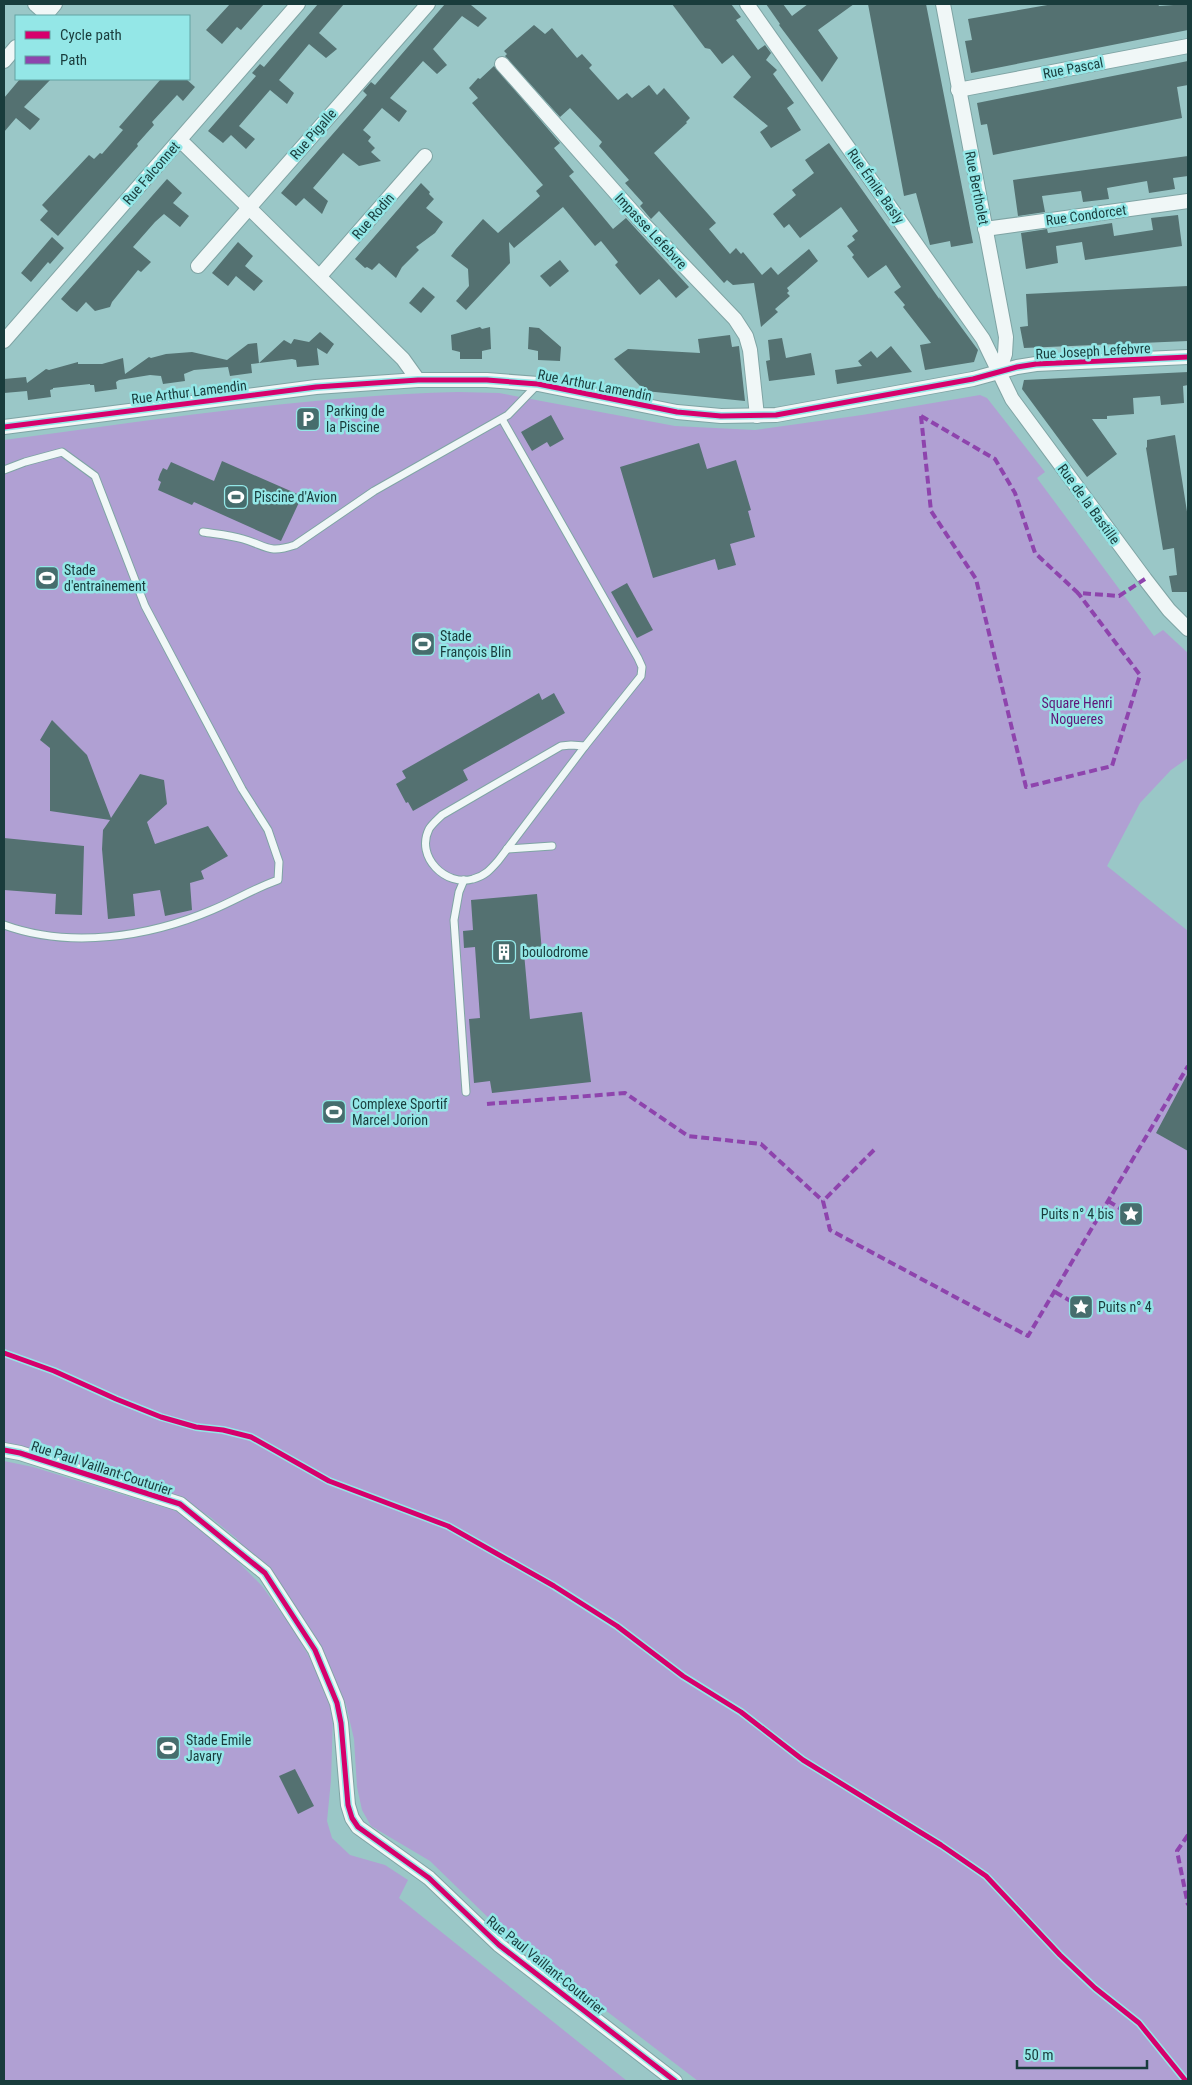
<svg xmlns="http://www.w3.org/2000/svg" width="1192" height="2085" viewBox="0 0 1192 2085" font-family="'Roboto Condensed',sans-serif">
	<rect width="100%" height="100%" fill="#9ac7c7"/>
	<g fill="#b0a0d3">
		<path d="M458,392L499,393L675,426L755,430L862,415L980,395L987,398L1045,472L1037,478L1154,636L1163,630L1188,653V758L1171,770L1140,803L1107,866L1188,931V2081H698L503,1932L430,1861L371,1826L362,1810L357,1787L354,1739L346,1705L331,1671L273,1580L236,1538L209,1516L169,1495L4,1444V440C155,420 306,396 458,392Z"/>
		<polygon points="4,1461 33,1467 179,1512 204,1527 262,1586 295,1632 318,1672 333,1715 331,1780 327,1821 332,1838 350,1855 385,1865 408,1880 399,1898 627,2081 4,2081"/>
	</g>
	<g fill="#547171">
		<polygon points="230,4 264,4 241,30 237,27 222,44 206,30"/>
		<polygon points="318,4 344,4 319,33 337,49 326,58 309,44 279,80 294,93 287,104 270,90 239,126 255,139 246,149 231,135 223,143 208,131 256,76 252,73 260,64 264,67"/>
		<polygon points="445,4 472,4 471,5 487,18 478,27 462,16 433,49 447,65 437,74 423,61 390,98 407,111 399,122 382,108 363,130 371,137 368,141 375,148 371,152 381,161 359,166 343,153 313,188 328,201 322,214 304,198 296,206 281,193 367,95 363,91 371,82 375,85"/>
		<polygon points="672,4 731,4 741,17 736,20 758,50 765,45 771,53 766,60 777,70 773,74 794,103 787,108 801,130 771,148 760,132 768,126 733,97 751,77 733,55 722,64 710,49 705,48"/>
		<polygon points="766,4 783,4 792,16 808,4 854,4 818,30 838,58 822,82 779,25 780,24"/>
		<polygon points="868,4 926,4 973,243 951,247 950,241 930,245 916,193 904,196"/>
		<polygon points="1053,4 1158,4 1159,6 1188,4 1188,30 971,73 965,41 972,40 968,19"/>
		<polygon points="534,25 545,34 552,28 577,58 582,54 592,65 589,68 618,100 627,93 632,98 649,85 657,95 664,88 690,118 686,122 687,123 654,153 716,223 709,229 730,254 736,248 741,254 743,252 762,275 771,267 778,275 809,249 818,261 787,288 789,291 787,293 790,296 775,309 778,312 761,327 754,283 733,285 727,280 724,283 659,211 651,219 640,206 643,203 625,183 629,180 599,146 602,142 570,108 560,117 505,56 507,54 504,51"/>
		<polygon points="1188,61 1188,85 1177,87 1182,118 993,155 987,124 981,125 977,103"/>
		<polygon points="494,66 560,143 554,148 574,172 569,176 613,229 626,218 689,287 676,298 659,279 640,295 615,265 618,262 601,241 595,246 563,207 514,248 509,242 510,263 466,310 456,301 469,286 468,269 451,256 456,249 483,219 498,233 540,196 536,191 543,185 472,103 478,98 469,88 478,78 480,79"/>
		<polygon points="20,79 51,79 24,107 40,119 35,125 30,130 16,118 4,132 4,98"/>
		<polygon points="161,79 186,79 195,87 183,101 177,95 152,122 154,125 137,144 138,146 58,236 40,220 48,211 42,205 89,155 94,159 100,153 102,154 123,130 119,127"/>
		<polygon points="829,143 940,300 939,297 978,350 974,362 925,370 920,345 931,343 903,307 905,305 894,292 901,287 886,265 868,278 852,257 854,255 847,246 855,240 852,236 858,231 841,207 800,238 789,224 784,228 773,214 796,195 792,190 814,173 805,160"/>
		<polygon points="1188,156 1188,176 1173,178 1175,189 1149,193 1147,181 1107,188 1109,199 1083,202 1081,191 1042,196 1045,212 1018,216 1013,180"/>
		<polygon points="167,179 182,193 173,203 189,216 180,227 164,214 155,222 133,247 151,262 141,272 138,270 112,302 110,307 95,311 86,302 77,312 71,308 61,299"/>
		<polygon points="421,183 430,192 429,194 434,199 426,208 443,222 435,233 416,247 419,250 402,267 396,278 379,263 372,270 367,267 365,268 355,259"/>
		<polygon points="1178,215 1182,246 1085,260 1082,242 1056,246 1058,263 1026,269 1021,233 1047,229 1048,233 1112,223 1114,236 1153,230 1151,218"/>
		<polygon points="52,237 64,248 50,264 48,262 31,282 21,273"/>
		<polygon points="238,242 253,256 245,266 263,281 254,291 236,276 228,286 212,273"/>
		<polygon points="560,260 569,271 550,287 540,276"/>
		<polygon points="1188,286 1188,341 1024,348 1020,327 1028,326 1026,294"/>
		<polygon points="423,287 435,297 421,313 409,303"/>
		<polygon points="480,327 482,329 490,327 491,349 482,351 482,359 460,359 460,352 452,350 451,335"/>
		<polygon points="529,327 539,328 561,347 560,361 538,360 538,351 528,349"/>
		<polygon points="320,332 334,344 327,354 317,348 319,365 297,367 296,360 292,359 259,363 251,364 252,373 230,376 228,367 194,370 184,374 185,381 163,384 161,376 150,375 119,380 116,382 117,389 95,392 94,385 90,385 90,384 53,388 53,389 50,390 51,397 28,400 27,391 4,393 4,379 26,377 27,383 46,369 49,370 78,362 78,364 102,364 123,358 125,374 149,357 151,358 166,354 192,352 227,360 248,344 257,343 259,363 284,340 291,344 294,339 309,342"/>
		<polygon points="730,335 732,347 739,346 745,401 645,391 614,359 628,349 700,353 698,339"/>
		<polygon points="782,338 786,358 811,353 815,375 769,381 766,361 770,360 768,340"/>
		<polygon points="891,346 912,372 837,384 835,370 862,366 858,361 871,351 877,358"/>
		<polygon points="1188,372 1188,385 1183,386 1184,403 1161,405 1160,396 1133,398 1134,414 1107,416 1107,419 1092,419 1117,454 1087,477 1022,389 1024,380"/>
		<polygon points="551,415 564,439 550,447 547,442 532,451 521,432"/>
		<polygon points="1175,435 1188,518 1188,592 1172,592 1169,576 1177,575 1174,548 1163,550 1146,448 1147,447 1147,440"/>
		<polygon points="699,443 707,469 736,460 751,510 748,511 755,537 730,544 736,565 718,570 715,559 653,578 620,467"/>
		<polygon points="222,461 302,496 281,541 194,502 192,505 158,490 161,482 158,480 160,474 163,468 167,470 171,462 214,481"/>
		<polygon points="627,583 653,630 637,638 611,592"/>
		<polygon points="539,693 542,700 554,693 565,713 463,770 468,780 413,811 408,802 406,803 396,784 406,778 402,771"/>
		<polygon points="52,720 87,755 111,818 140,774 164,780 167,804 147,822 155,844 208,826 228,856 201,871 204,879 190,883 192,910 165,916 160,890 133,894 135,916 108,919 102,849 103,830 110,820 50,811 50,748 40,740"/>
		<polygon points="4,838 84,846 82,915 55,914 56,894 4,890"/>
		<polygon points="537,894 542,952 524,953 530,1019 582,1012 591,1082 492,1093 490,1081 474,1083 469,1019 480,1018 475,947 464,948 463,931 473,930 471,900"/>
		<polygon points="1188,1073 1188,1151 1156,1133"/>
		<polygon points="295,1769 314,1806 298,1814 279,1776"/>
	</g>
	<g fill="none" stroke-linecap="round" stroke-linejoin="round">
		<defs>
			<g id="lane">
				<polyline points="502,419 638,658 642,667 641,676 585,746"/>
				<path d="M4,470L25,462L62,452L95,476L145,606L242,789L268,830L279,862L278,880C255,888 234,901 212,910C149,937 70,949 4,925"/>
				<path d="M203,532C216,534 230,535 243,539C267,546 268,554 295,545L374,491L508,415L538,384"/>
				<path d="M571,745L585,746L498,861C491,869 485,876 473,879C446,887 415,857 429,829C432,824 438,819 442,815L561,746Z"/>
				<polyline points="507,849 552,846"/>
				<polyline points="464,880 459,892 454,920 466,1092"/>
			</g>
			<g id="street">
				<polyline points="35,4 46,14"/>
				<polyline points="747,4 983,339 1012,399 1145,579 1169,610 1188,629"/>
				<polyline points="943,4 1006,337 1005,354 999,372"/>
				<polyline points="45,16 55,4"/>
				<polyline points="4,61 16,47"/>
				<polyline points="502,64 639,219 735,319 746,336 750,350 757,416"/>
				<polyline points="958,90 1188,46"/>
				<polyline points="180,140 403,359 418,380"/>
				<polyline points="985,229 1188,201"/>
				<polyline points="198,266 428,4"/>
				<polyline points="320,276 425,156"/>
				<polyline points="4,341 298,4"/>
				<polyline points="4,427 316,387 418,380 487,380 538,384 677,412 721,416 776,415 973,379 1017,367 1036,364 1188,357"/>
				<polyline points="4,1450 20,1453 180,1504 265,1573 315,1650 337,1703 341,1723 348,1805 352,1818 358,1827 429,1878 499,1945 675,2081"/>
			</g>
		</defs>
		<use href="#lane" stroke="#7fa4a4" stroke-width="9"/>
		<use href="#street" stroke="#7fa4a4" stroke-width="16"/>
		<use href="#lane" stroke="#f0f7f7" stroke-width="7"/>
		<use href="#street" stroke="#f0f7f7" stroke-width="14"/>
		<g stroke="#8e44ad" stroke-width="4" stroke-dasharray="8 4" stroke-linecap="butt">
			<polyline points="921,416 931,511 976,579 1026,787 1112,766 1140,675 1078,593"/>
			<polyline points="921,416 995,459 1015,493 1035,553 1078,593 1119,596 1145,579"/>
			<polyline points="487,1104 625,1093 688,1136 761,1144 823,1201"/>
			<polyline points="874,1150 823,1201 830,1230 1028,1336 1188,1066"/>
			<polyline points="1108,1201 1128,1213"/>
			<polyline points="1055,1292 1076,1304"/>
			<polyline points="1188,1835 1177,1851 1188,1905"/>
		</g>
		<defs>
			<g id="cycleway">
				<polyline points="4,427 316,387 418,380 487,380 538,384 677,412 721,416 776,415 973,379 1017,367 1036,364 1188,357"/>
				<polyline points="4,1353 54,1371 116,1399 161,1417 196,1427 223,1430 251,1437 329,1481 448,1526 554,1586 617,1626 683,1676 741,1712 803,1760 941,1845 986,1876 1060,1955 1095,1988 1139,2023 1186,2081"/>
				<polyline points="4,1450 20,1453 180,1504 265,1573 315,1650 337,1703 341,1723 348,1805 352,1818 358,1827 429,1878 499,1945 675,2081"/>
			</g>
		</defs>
		<use href="#cycleway" stroke="#94e7e7" stroke-width="8"/>
		<use href="#cycleway" stroke="#d6006c" stroke-width="5"/>
	</g>
	<defs>
		<symbol id="parking-square" viewBox="-11 -11 22 22"><rect x="-9" y="-9" width="18" height="18" rx="4" fill="#466d6d" stroke="#94e7e7"/><path d="M-3.5-5.5H1a3.5 3.5 0 0 1 0 7H-1V5.5H-3.5ZM-1-3.4V-.6H.8a1.4 1.4 0 0 0 0-2.8Z" fill="#fff"/></symbol>
		<symbol id="stadium-square" viewBox="-11 -11 22 22"><rect x="-9" y="-9" width="18" height="18" rx="4" fill="#466d6d" stroke="#94e7e7"/><path d="M0-5a6.5 5 0 1 0 0 10a6.5 5 0 1 0 0-10ZM-3.5-1.8h7v3.6h-7Z" fill="#fff"/></symbol>
		<symbol id="building-square" viewBox="-11 -11 22 22"><rect x="-9" y="-9" width="18" height="18" rx="4" fill="#466d6d" stroke="#94e7e7"/><path d="M-4-6H4V6H1V3H-1V6H-4ZM-2.5-4.3h1.7v1.8h-1.7ZM.8-4.3h1.7v1.8H.8ZM-2.5-1h1.7V.8h-1.7ZM.8-1h1.7V.8H.8Z" fill="#fff"/></symbol>
		<symbol id="sight-square" viewBox="-11 -11 22 22"><rect x="-9" y="-9" width="18" height="18" rx="4" fill="#466d6d" stroke="#94e7e7"/><path d="M0-6L1.8-2.2L6-1.7L2.9 1.2L3.7 5.4L0 3.3L-3.7 5.4L-2.9 1.2L-6-1.7L-1.8-2.2Z" fill="#fff"/></symbol>
	</defs>
	<g fill-rule="evenodd">
		<use href="#parking-square" x="294" y="405" width="28" height="28"/>
		<use href="#stadium-square" x="222" y="483" width="28" height="28"/>
		<use href="#stadium-square" x="33" y="564" width="28" height="28"/>
		<use href="#stadium-square" x="409" y="630" width="28" height="28"/>
		<use href="#building-square" x="490" y="938" width="28" height="28"/>
		<use href="#stadium-square" x="320" y="1098" width="28" height="28"/>
		<use href="#sight-square" x="1117" y="1200" width="28" height="28"/>
		<use href="#sight-square" x="1067" y="1293" width="28" height="28"/>
		<use href="#stadium-square" x="154" y="1734" width="28" height="28"/>
	</g>
	<g text-anchor="middle" stroke-width="5" stroke-linejoin="round" paint-order="stroke">
		<g font-size="14" fill="#193c3c" stroke="#94e7e7">
			<text transform="translate(1073 68) rotate(-11)" y="5">Rue Pascal</text>
			<text transform="translate(313 134) rotate(-49)" y="5">Rue Pigalle</text>
			<text transform="translate(151 173) rotate(-49)" y="5">Rue Falconnet</text>
			<text transform="translate(876 186) rotate(55)" y="5">Rue Émile Basly</text>
			<text transform="translate(977 188) rotate(79)" y="5">Rue Bertholet</text>
			<text transform="translate(1086 215) rotate(-8)" y="5">Rue Condorcet</text>
			<text transform="translate(373 216) rotate(-49)" y="5">Rue Rodin</text>
			<text transform="translate(651 231) rotate(47)" y="5">Impasse Lefebvre</text>
			<text transform="translate(1093 351) rotate(-3)" y="5">Rue Joseph Lefebvre</text>
			<text transform="translate(595 385) rotate(11)" y="5">Rue Arthur Lamendin</text>
			<text transform="translate(189 392) rotate(-7)" y="5">Rue Arthur Lamendin</text>
			<text transform="translate(1089 504) rotate(54)" y="5">Rue de la Bastille</text>
			<text transform="translate(102 1468) rotate(18)" y="5">Rue Paul Vaillant-Couturier</text>
			<text transform="translate(546 1965) rotate(39)" y="5">Rue Paul Vaillant-Couturier</text>
		</g>
		<g font-size="14" fill="#193c3c" stroke="#94e7e7" text-anchor="start">
			<text x="326" y="416">Parking de<tspan x="326" dy="16">la Piscine</tspan></text>
			<text x="254" y="502">Piscine d'Avion</text>
			<text x="64" y="575">Stade<tspan x="64" dy="16">d'entraînement</tspan></text>
			<text x="440" y="641">Stade<tspan x="440" dy="16">François Blin</tspan></text>
			<text x="522" y="957">boulodrome</text>
			<text x="352" y="1109">Complexe Sportif<tspan x="352" dy="16">Marcel Jorion</tspan></text>
			<text x="1114" y="1219" text-anchor="end">Puits n° 4 bis</text>
			<text x="1098" y="1312">Puits n° 4</text>
			<text x="186" y="1745">Stade Emile<tspan x="186" dy="16">Javary</tspan></text>
		</g>
		<g font-size="14" fill="#601678" stroke="#94e7e7">
			<text x="1077" y="708">Square Henri<tspan x="1077" dy="16">Nogueres</tspan></text>
		</g>
	</g>
	<rect width="1192" height="2085" fill="none" stroke="#193c3c" stroke-width="10"/>
	<rect x="15" y="15" width="175" height="65" fill="#94e7e7" stroke="#63a3a3"/>
	<rect x="25" y="31" width="25" height="8" fill="#d6006c" stroke="#63a3a3"/>
	<text x="60" y="40" font-size="15" fill="#193c3c">Cycle path</text>
	<rect x="25" y="56" width="25" height="8" fill="#8e44ad" stroke="#63a3a3"/>
	<text x="60" y="65" font-size="15" fill="#193c3c">Path</text>
	<path d="M1017 2060v8h130v-8" fill="none" stroke="#193c3c" stroke-width="2.5"/>
	<text x="1024" y="2060" font-size="15" fill="#193c3c" stroke="#94e7e7" stroke-width="4" paint-order="stroke">50 m</text>
</svg>
